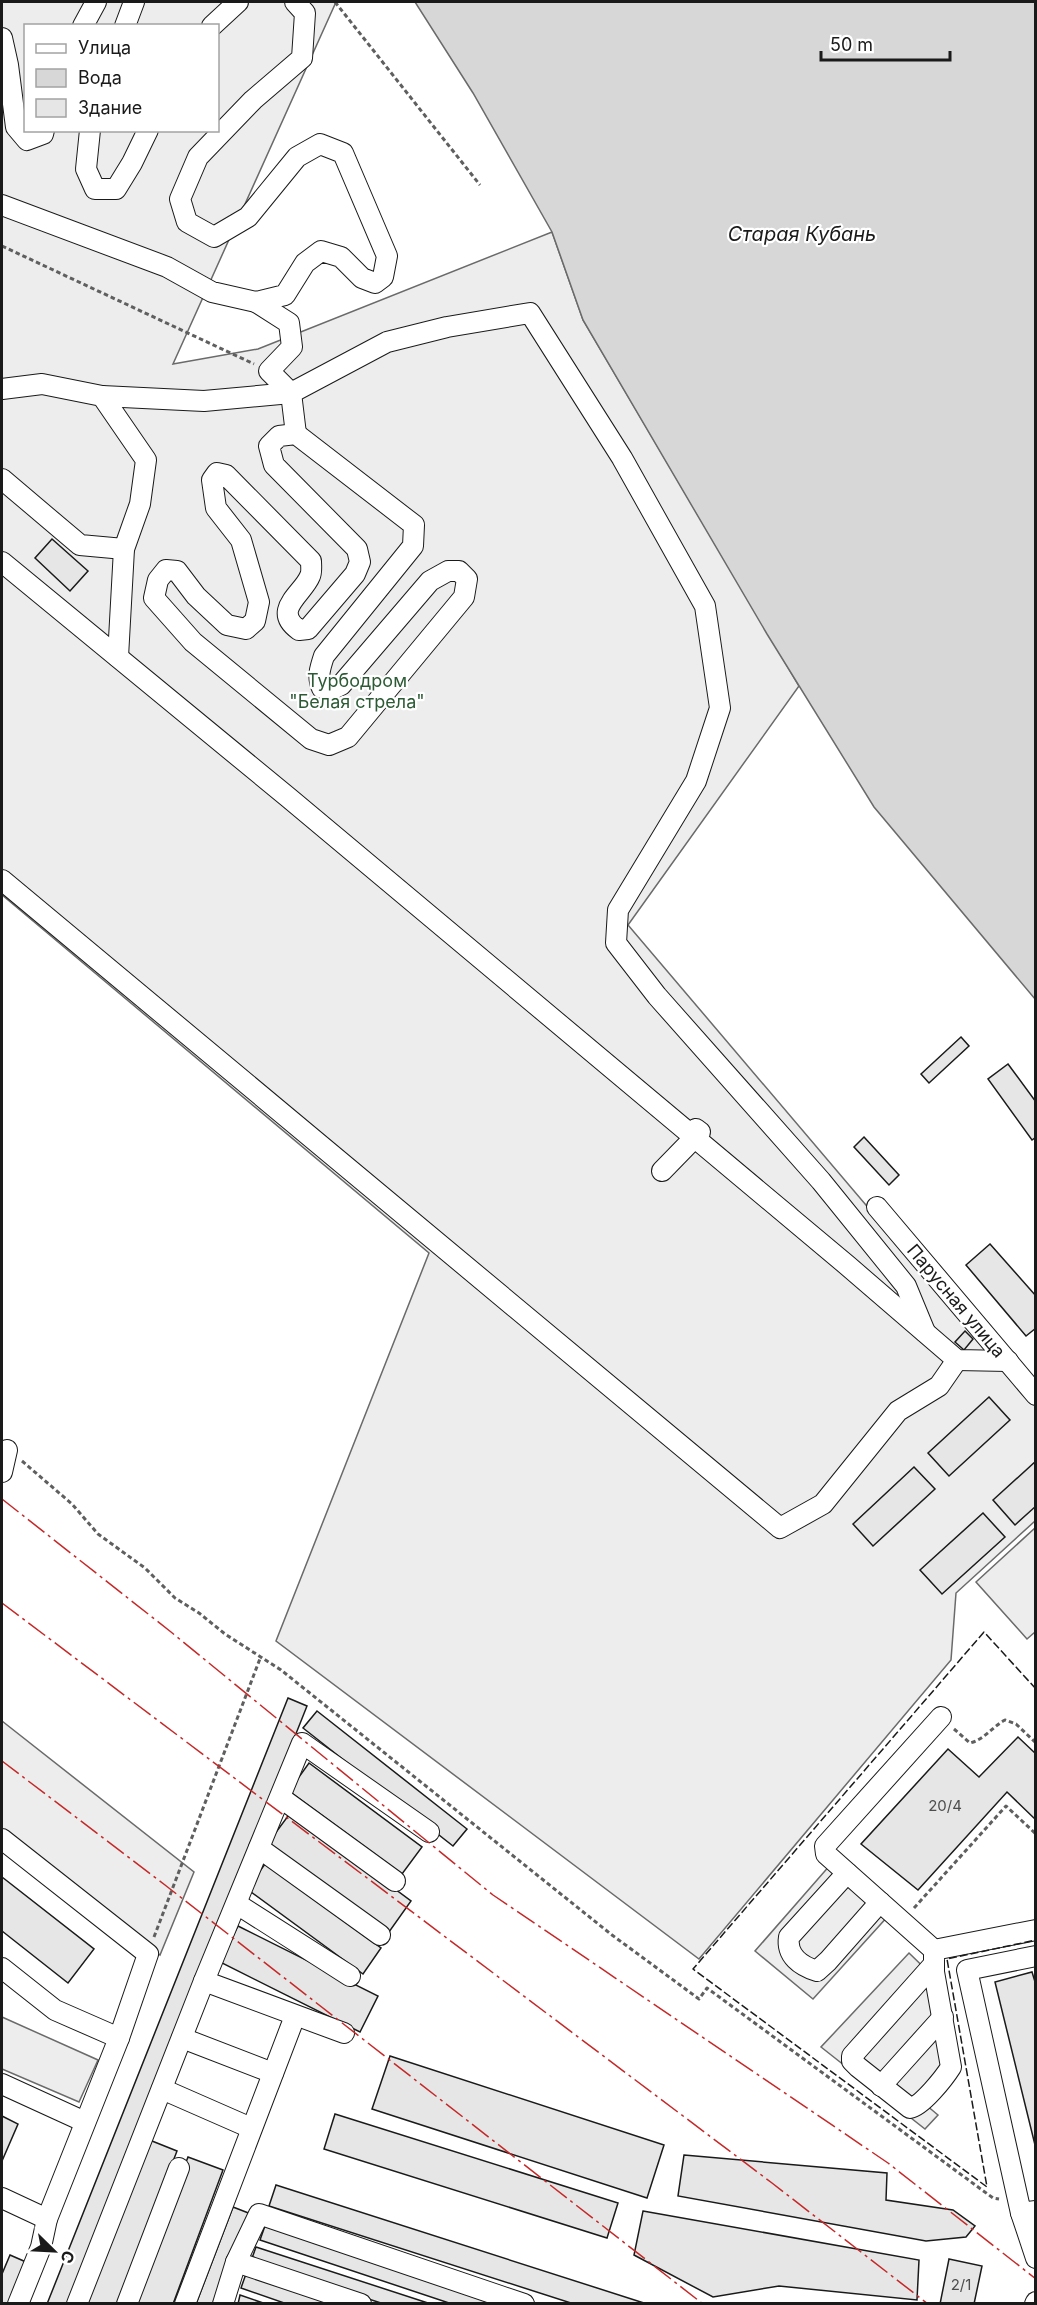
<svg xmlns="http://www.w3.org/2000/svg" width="1037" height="2305" viewBox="0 0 1037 2305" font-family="Inter,sans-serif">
	<rect width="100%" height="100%" fill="#fff"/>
	<g fill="#ededed" stroke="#6a6a6a" stroke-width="1.5" fill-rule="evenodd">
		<path d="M2,2H336L173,364L258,349L552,232L583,320L799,686L628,925L1035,1404V1521L956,1593L951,1660L699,1959L276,1641L429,1253L2,895ZM26,26H218V130H26Z"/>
		<polygon points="1035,1528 1035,1632 1027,1639 976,1582"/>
		<polygon points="2,1721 194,1872 160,1955 2,1830"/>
		<polygon points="831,1864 889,1915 813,1999 755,1951"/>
		<polygon points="909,1953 944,1987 960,2066 926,2105 938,2115 925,2129 821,2047"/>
		<polygon points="2,2017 98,2060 79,2102 2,2069"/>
	</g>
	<polygon fill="#d7d7d7" stroke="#6a6a6a" stroke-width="1.5" points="415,2 1035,2 1035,999 874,807 767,634 583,320 552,232 473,93"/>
	<g fill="#e6e6e6" stroke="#1a1a1a" stroke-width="1.5">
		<polygon points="52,539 88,571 70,591 35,558"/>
		<polygon points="961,1037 969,1046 929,1083 921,1074"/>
		<polygon points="1008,1064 1036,1102 1036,1137 1032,1140 988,1079"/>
		<polygon points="864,1137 899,1175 889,1185 854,1147"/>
		<polygon points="990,1244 1036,1296 1036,1328 1026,1336 966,1265"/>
		<polygon points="965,1331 973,1339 964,1350 955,1342"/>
		<polygon points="989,1397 1010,1420 949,1476 928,1453"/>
		<polygon points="1036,1461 1036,1506 1015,1525 993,1500"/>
		<polygon points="914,1467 935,1489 873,1546 853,1524"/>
		<polygon points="983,1513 1005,1537 942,1594 920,1570"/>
		<polygon points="288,1698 307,1706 69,2304 47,2304"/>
		<polygon points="317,1711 467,1829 453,1846 303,1728"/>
		<polygon points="1018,1737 1036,1754 1036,1820 1007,1792 918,1890 861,1844 948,1749 979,1777"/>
		<polygon points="309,1763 422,1847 402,1874 289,1791"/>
		<polygon points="291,1812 411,1901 389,1932 268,1843"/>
		<polygon points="265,1864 381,1948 363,1974 247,1889"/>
		<polygon points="2,1877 94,1949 68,1983 2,1931"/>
		<polygon points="238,1926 378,1996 360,2032 220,1962"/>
		<polygon points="1032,1972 1036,1985 1036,2149 995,1982"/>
		<polygon points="390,2056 664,2145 647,2198 372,2109"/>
		<polygon points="335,2114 618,2203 607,2238 324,2149"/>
		<polygon points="2,2116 18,2124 2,2161"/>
		<polygon points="147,2139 177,2151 118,2304 83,2304"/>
		<polygon points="684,2155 887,2173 886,2200 953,2210 975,2226 966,2237 926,2241 678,2196"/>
		<polygon points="188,2157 223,2170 173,2304 132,2304"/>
		<polygon points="276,2185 647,2304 574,2304 269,2206"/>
		<polygon points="233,2207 251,2214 217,2304 196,2304"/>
		<polygon points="643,2211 919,2260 917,2300 779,2286 713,2297 634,2255"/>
		<polygon points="266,2223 510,2304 452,2304 260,2240"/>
		<polygon points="256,2247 431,2304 384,2304 251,2261"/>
		<polygon points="10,2255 26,2262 9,2304 2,2304 2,2274"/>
		<polygon points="949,2259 982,2266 974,2304 940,2304"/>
		<polygon points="247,2271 341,2304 287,2304 241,2288"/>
		<polygon points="240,2295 266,2304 238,2304"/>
	</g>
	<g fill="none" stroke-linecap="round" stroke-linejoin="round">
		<defs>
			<g id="minor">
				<polyline points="83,26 96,2"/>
				<polyline points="125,26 134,2"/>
				<polyline points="212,26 238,2"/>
				<polyline points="2,38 8,65 16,127 27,140 43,134 44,130"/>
				<polyline points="90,130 86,169 95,189 116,189 132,163 148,130"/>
				<polyline points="2,205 167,267 212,292 256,302 285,295 305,263 321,251 341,257 362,278 375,283 383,277 387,256 343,153 320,144 297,157 248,217 214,237 187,222 180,199 198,157 253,100 302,58 305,13 295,2"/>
				<polyline points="256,302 289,323 292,347 269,371 291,393 296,434"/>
				<polyline points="2,389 42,384 102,396 146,460 140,504 124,549 118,657"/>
				<polyline points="102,396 204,401 291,393 387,342 447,327 530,313 622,458 705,606 720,708 696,781 618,910 616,943 657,996 821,1181 906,1286 925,1332"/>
				<path d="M296,434L414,525L413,546L324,656C320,668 317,677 322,688L331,690L341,685L430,581L448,571H459L467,579L464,597L348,737L329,745L311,739L193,642L154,598L158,580L166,570L177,571L196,596L227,625L246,629L255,621L259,602L241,540L216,508L212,480L217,473L226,475L311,561C311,565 312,572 310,576C303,594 271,610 299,630L308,629L355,574L360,562L357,549L274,465L269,446L279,436Z"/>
				<polyline points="2,479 80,545 124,549"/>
				<polyline points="2,562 289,798 848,1266 957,1360 1008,1361"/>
				<polyline points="2,880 780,1528 823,1504 898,1411 939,1386 957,1360"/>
				<polyline points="662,1171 700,1132 696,1129"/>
				<polyline points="877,1207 1036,1395"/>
				<polyline points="2,1472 7,1450"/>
				<polyline points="281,1798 395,1881"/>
				<polyline points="2,1839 148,1954 119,2038 47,2219 41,2247 18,2304"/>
				<polyline points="259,1848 380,1935"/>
				<path d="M847,1873L789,1937C786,1956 801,1966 817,1971L828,1961L880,1902"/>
				<polyline points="237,1904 350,1976"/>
				<polyline points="934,1950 826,1854 825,1846 941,1717"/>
				<polyline points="1036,1956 967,1970 1021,2213 1036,2211"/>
				<path d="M934,1964L852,2056V2061L858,2067L910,2108C922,2106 944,2078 951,2067L934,1972V1950L1036,1930"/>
				<polyline points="2,1968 55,2010 119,2038"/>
				<polyline points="204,1981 344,2033"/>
				<polyline points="182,2038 273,2073"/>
				<polyline points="2,2084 85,2122"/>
				<polyline points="881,2086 943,2017"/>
				<polyline points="162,2089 251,2128"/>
				<polyline points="2,2198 47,2219"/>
				<polyline points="1021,2213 1036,2258"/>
				<polyline points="236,2262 361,2304"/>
				<polyline points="77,2304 204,1981 302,1743 429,1832"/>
				<polyline points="127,2304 179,2168"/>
				<polyline points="185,2304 295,2016"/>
				<polyline points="223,2304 236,2262 259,2214 524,2304"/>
				<polyline points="1035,2304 1036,2302"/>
			</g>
		</defs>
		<use href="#minor" stroke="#1a1a1a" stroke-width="22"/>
		<g stroke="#5f5f5f" stroke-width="3" stroke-dasharray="4.5 3" stroke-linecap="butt">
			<polyline points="335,2 480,185"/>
			<polyline points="2,246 254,364"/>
			<polyline points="22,1461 72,1504 98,1534 145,1568 175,1598 199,1613 225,1634 281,1670 612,1935 699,1999 707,1988 993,2198 999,2199"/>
			<path d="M954,1729L970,1743C985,1739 992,1727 1005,1720L1016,1724L1036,1743"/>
			<polyline points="914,1908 1006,1806 1036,1834"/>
			<polyline points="154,1937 261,1656"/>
		</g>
		<use href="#minor" stroke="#fff" stroke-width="20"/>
		<polyline stroke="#1a1a1a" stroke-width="1.5" stroke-dasharray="8 3" stroke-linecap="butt" points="1036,1689 984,1632 693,1969 987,2187 947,1959 1036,1940"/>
		<g stroke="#c62828" stroke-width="1.5" stroke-dasharray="21 4.5 3 4.5" stroke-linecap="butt">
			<polyline points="2,1499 171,1632 493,1895 888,2163 1036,2279"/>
			<polyline points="2,1603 772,2183 928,2304"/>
			<polyline points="2,1761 165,1885 703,2304"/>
		</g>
	</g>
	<g text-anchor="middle" stroke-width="4.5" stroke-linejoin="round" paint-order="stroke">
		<g font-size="15" fill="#4d4d4d">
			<text x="945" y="1811">20/4</text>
			<text x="961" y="2290">2/1</text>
		</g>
		<g font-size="18" fill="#2b5a34" stroke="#fff">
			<text x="357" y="687">Турбодром<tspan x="357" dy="21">"Белая стрела"</tspan></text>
		</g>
		<g font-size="18" fill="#1a1a1a" stroke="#fff">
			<text transform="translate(956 1301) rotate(50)" y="6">Парусная улица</text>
		</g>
		<g font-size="20" font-style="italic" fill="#1a1a1a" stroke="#fff">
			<text x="802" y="241">Старая Кубань</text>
		</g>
	</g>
	<rect width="1037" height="2305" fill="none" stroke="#1a1a1a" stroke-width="6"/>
	<rect x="24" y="24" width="195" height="108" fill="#ffffff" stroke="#a3a3a3" stroke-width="1.5"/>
	<rect x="36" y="44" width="30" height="9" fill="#ffffff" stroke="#a3a3a3" stroke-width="1.5"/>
	<text x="78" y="54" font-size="18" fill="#1a1a1a">Улица</text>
	<rect x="36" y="69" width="30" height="18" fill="#d7d7d7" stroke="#a3a3a3" stroke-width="1.5"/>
	<text x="78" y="84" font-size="18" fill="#1a1a1a">Вода</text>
	<rect x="36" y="99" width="30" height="18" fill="#e6e6e6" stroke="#a3a3a3" stroke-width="1.5"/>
	<text x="78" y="114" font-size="18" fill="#1a1a1a">Здание</text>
	<g transform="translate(54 2251) rotate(114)" stroke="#ffffff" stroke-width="4.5" paint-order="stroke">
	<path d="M0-4.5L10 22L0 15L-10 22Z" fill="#1a1a1a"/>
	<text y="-9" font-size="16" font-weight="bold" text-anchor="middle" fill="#1a1a1a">С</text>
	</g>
	<path d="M821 51v9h129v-9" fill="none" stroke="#1a1a1a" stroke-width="3"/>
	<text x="830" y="51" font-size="18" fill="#1a1a1a" stroke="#ffffff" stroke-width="4.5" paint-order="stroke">50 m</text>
</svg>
